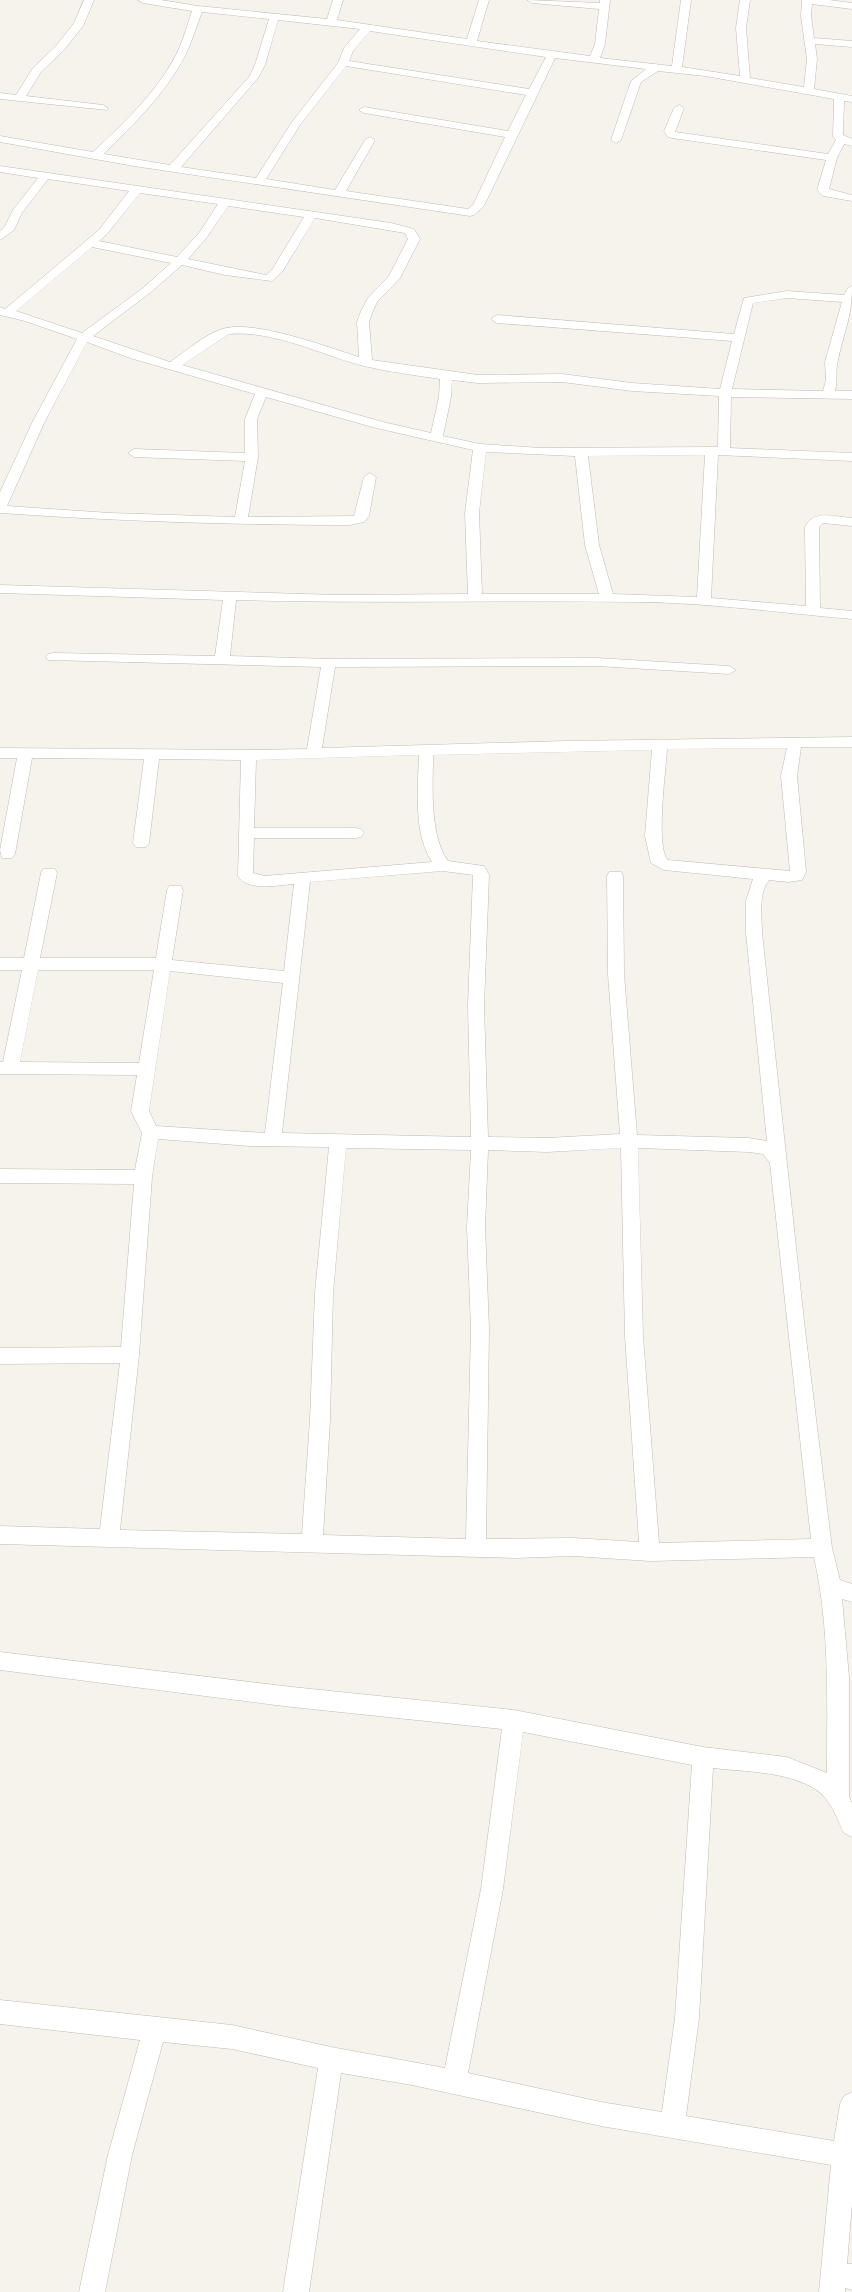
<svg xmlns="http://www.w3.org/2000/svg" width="852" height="2292" viewBox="0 0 852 2292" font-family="'Source Sans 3',sans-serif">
	<rect width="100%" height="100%" fill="#f5f3eb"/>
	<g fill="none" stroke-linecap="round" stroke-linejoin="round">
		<defs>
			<g id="minor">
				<polygon points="84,0 94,0 83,26 64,50 41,72 26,96 103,105 108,108 107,110 0,99 0,93 16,95 33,68 56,46 74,23"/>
				<path d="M138,0H161L198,6L327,19L333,0H343L337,20L467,39L479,0H489L477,41L590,56L595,44L599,9L532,3L527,0L600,3V0H610L605,44L600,58L672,66L681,0H691L682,67L740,76L736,28L740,0H750L746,28L750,78L804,87L807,59L801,16L802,0H829L852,3V9L812,4L811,16L814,38L852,41V47L815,44L817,59L814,89L852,96V102L844,101L843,135L852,139V146L844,144L837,158L829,189L852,195V201L823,196L817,190L826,160L672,138L668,137L664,131L674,108L679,105L684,108L675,132L828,154L836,140L833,137L834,99L705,76L658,71L641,82L621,140L616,143L611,140L631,81L646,69L555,58L484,206L474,215L470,216L134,166L0,142V136L93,152C124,123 156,93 176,55C183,41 187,26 192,11L143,3ZM202,12L269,19L255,65L249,77L170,165L104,154C134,124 165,94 185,56C192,42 196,27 202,12ZM278,20L360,29L344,48L338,63L292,122L256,178L181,167L258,78L265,65ZM370,31L546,57L529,89L349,61L353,51ZM346,66L526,95L508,131L364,107L359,110L364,113L505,137L473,205L468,209L346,191L375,140L370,137L365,140L335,190L266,179L300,125Z"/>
				<path d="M0,166L391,223L414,229L420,239L400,278L377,302L373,311L369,322L372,360L478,375L562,374L632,383L720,389L732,341L497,323L491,319L497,315L734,334L744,298L787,291L844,295L848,288L852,286C852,318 844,331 838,360C835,370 838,380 835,391H852V399L731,397L730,448L852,453V461L718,455L711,598L806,606L805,527C813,509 836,517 852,518V526L823,523L819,527L820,608L852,611V619C782,613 711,603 641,602C506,600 371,604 236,600L230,656L329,659L597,658L729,666L736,670L729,674L597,666L335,667L322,748L566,741L852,737V747H801L797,776L806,872L802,880L788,882L769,880C758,894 762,916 762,933L805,1330L832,1548L840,1580L852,1584V1602L842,1599L849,1677V1797L852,1803V1837L844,1833C837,1818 830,1798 815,1789C786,1771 746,1772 713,1768L699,2018L686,2116L834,2141L840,2104L844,2096L852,2092V2204L847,2264H852V2290L845,2288V2292H819L831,2165L601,2126L412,2085L341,2073L309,2292H283L318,2068L232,2049L163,2042L132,2155L105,2292H79L108,2155L140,2040L0,2024V2000L232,2025L331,2047L445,2068L481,1889L502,1729L292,1707L0,1670V1652L292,1687L514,1710L703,1747L787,1757L827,1773C827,1701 830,1628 814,1557L650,1561L573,1556L515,1558L0,1544V1526L100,1529L120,1363L0,1364V1348L121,1347L134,1184L0,1183V1169L135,1170L142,1133L131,1111L137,1075L0,1074V1062H3L22,970H0V958H24L41,873L43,869H55L57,873L40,958H156L167,890L169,886H181L183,890L172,960L284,971L294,884C279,885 248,892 238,876L241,760L159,759L149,843L146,847H136L133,843L144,759L32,758L15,854L12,858H2L0,850L17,758H0V748L249,750L307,749L321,667L48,660L46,657L48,654L53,653L215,656L223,600L0,593V585L338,595L468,594L465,513L473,450L376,428L266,397L257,419L258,457L248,517L354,516L364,477L370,473L376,477L369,516L364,522L350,525C233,525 117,521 0,513V492L33,421L77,339L25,321L0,315V307L5,309L99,230L129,191L48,179L22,213L14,230L0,240V231L5,226L13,210L38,178L0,172ZM140,193L218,204L199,233L177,257L99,241L107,234ZM228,206L304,217L272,270L266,275L188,259L207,237ZM315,218L405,233L408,239L389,276L368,298L361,311L357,322L359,357C327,347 253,319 222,329C204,335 186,351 170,362L93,336L151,292L182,265L225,275L272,281L282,272ZM92,247L171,263L143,288L82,333L16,311ZM787,298L842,302L825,362L826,380L823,391L732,389L753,303ZM229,334C274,330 321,355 364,366C388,372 415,375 440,379L439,397L431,433L383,422L182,365ZM87,342L130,358L255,394L245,419V453L134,449L128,453L134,457L245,461L235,517L110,513L7,506L45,421ZM452,380L478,383L562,382L632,391L719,396L718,447L541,448L480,444L443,436L451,397ZM486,452L575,456L585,545L599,594H482L479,513ZM705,455L697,597L613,594L599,545L588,456ZM787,748L781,776L790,871L668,860C655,849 666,769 667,749ZM652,750L645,836L651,863L664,870L753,879L746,901V933L767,1141L749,1138L637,1135L624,974L623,876L621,872H609L607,876L608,974L620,1134L547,1138L488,1137L484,1006L489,875L484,866L448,861C429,835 433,785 433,755ZM419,755C418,788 413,833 432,862L264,876L253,873L254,838H356L361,837L364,833L361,829L356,828H254L256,760ZM443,871L473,875L468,1006L471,1137L282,1133L310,882ZM38,970H154L139,1063L20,1062ZM170,971L283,983L265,1133L156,1126L149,1111ZM158,1139L250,1146L329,1147L315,1293L310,1420L302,1534L120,1530L139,1355L152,1177ZM346,1148L471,1150L467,1227L471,1329L466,1539L323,1535L330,1420L333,1293ZM621,1148L625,1336L639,1542L573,1538L486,1539L489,1329L485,1227L488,1150L547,1152ZM638,1148L749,1152L763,1154L770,1163L811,1539L659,1543L643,1336ZM523,1732L692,1765L675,2018L662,2112L601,2102L468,2073L503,1889Z"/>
			</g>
		</defs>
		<use href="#minor" stroke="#bebcb4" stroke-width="1"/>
		<use href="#minor" fill="#fff" fill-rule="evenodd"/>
	</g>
</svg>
